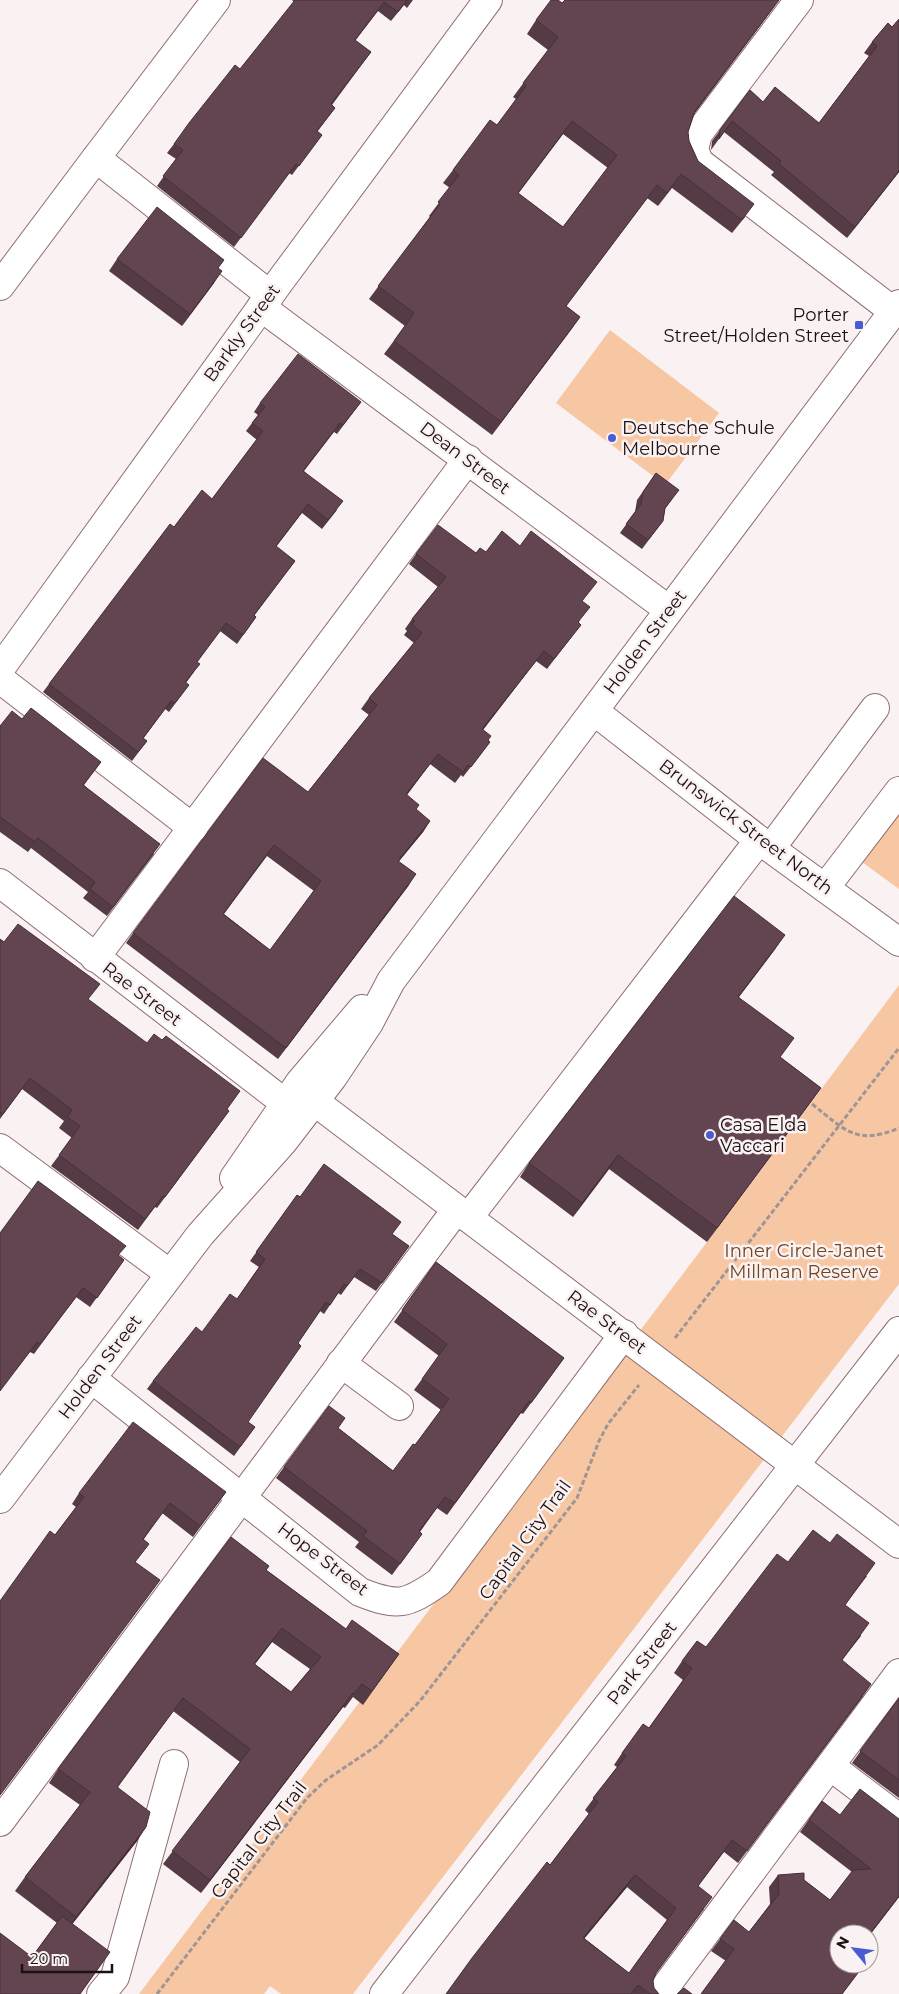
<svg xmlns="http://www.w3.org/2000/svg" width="899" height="1994" viewBox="0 0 899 1994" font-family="Montserrat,sans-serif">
	<rect width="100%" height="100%" fill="#faf2f2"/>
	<g fill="#f7c6a3">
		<polygon points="610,330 719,413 665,485 556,403"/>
		<polygon points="899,814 899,889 862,862"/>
		<polygon points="899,985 899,1284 353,1994 281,1994 270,1986 264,1994 139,1994 707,1242"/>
	</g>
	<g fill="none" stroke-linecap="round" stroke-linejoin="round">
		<defs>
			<g id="minor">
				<polyline points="799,0 698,134 694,149 699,162 893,311"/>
				<polyline points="96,158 216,0"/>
				<polyline points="0,286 96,158 270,295"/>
				<polyline points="261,307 669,610"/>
				<polyline points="0,669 278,284 488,0"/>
				<polyline points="0,679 193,828"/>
				<polyline points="594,711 759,840 899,942"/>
				<polyline points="771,848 875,708"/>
				<polyline points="0,883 285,1103"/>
				<polyline points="825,888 899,791"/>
				<polyline points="95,958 468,459"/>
				<polyline points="314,1101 899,1544"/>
				<polyline points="0,1148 170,1274"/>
				<polyline points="468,1218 759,840"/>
				<polyline points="341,1363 399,1406"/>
				<path d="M91,1378L360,1592C398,1607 406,1605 439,1582L624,1334"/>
				<polyline points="830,1766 899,1818"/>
				<polyline points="0,1822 456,1210"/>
				<polyline points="101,1994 115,1977 174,1764"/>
				<polyline points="384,1994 899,1331"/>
				<polyline points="660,1994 899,1673"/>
			</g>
			<g id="major">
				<polyline points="234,1178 300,1082 362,1009"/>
				<polyline points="0,1499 200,1235 283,1142 333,1077 369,1023 391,981 899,304"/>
			</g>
		</defs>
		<use href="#minor" stroke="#8f6e6f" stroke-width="30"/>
		<use href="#major" stroke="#8f6e6f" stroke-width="30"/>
		<g stroke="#9f9595" stroke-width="3" stroke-dasharray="5 2.5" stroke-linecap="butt">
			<path d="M812,1104C845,1130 856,1146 899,1128"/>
			<polyline points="675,1338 899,1048"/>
			<polyline points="157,1994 307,1798 326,1780 378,1745 420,1701 577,1498 599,1441 608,1424 639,1385"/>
		</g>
		<use href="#minor" stroke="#fff" stroke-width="28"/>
		<use href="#major" stroke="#fff" stroke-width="28"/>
	</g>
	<g fill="#543b45" fill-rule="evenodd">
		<polygon points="292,0 413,0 407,8 404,5 391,21 378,11 355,41 371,52 332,105 335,108 317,132 322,135 292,175 289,173 234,247 157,186 176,159 167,153 174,144 240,69 294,2"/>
		<path d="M562,3L774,7L694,113L688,132L689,141L698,161L745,217L732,233L672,188L658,206L647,198L566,306L580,317L492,435L384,354L405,326L369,299L430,217L429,216L450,188L443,183L453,170L497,125L516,99L513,97L548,50L527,34L536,20ZM563,134L608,168L563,227L518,193Z"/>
		<polygon points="888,23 899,172 847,238 771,175 774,172 724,132 711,150 712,141 750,90 763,102 819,123 869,56 864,53 872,42"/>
		<polygon points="117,259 218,268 214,283 182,326 109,271"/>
		<polygon points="361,402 337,434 334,432 304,471 337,510 322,529 302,513 276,547 295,561 254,616 256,617 237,644 220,631 197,662 194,672 186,683 189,685 169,712 165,709 143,739 147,741 132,761 43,692 49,684 174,527 212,499 257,440 246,431 258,415 254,412 260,403"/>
		<polygon points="656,473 673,498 665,509 663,521 642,549 620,533 635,512 637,500"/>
		<path d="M486,552L583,602L579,623L573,635L547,669L536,661L483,730L488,740L490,742L463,777L461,775L455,783L430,764L407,795L416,810L430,821L423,832L399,861L409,885L278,1059L126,943L133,933L308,792L369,715L361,709L369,698L414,643L404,635L407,631L405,629L412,619L438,587L409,564L416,554L476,553ZM267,856L314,891L270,950L224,914Z"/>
		<polygon points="22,719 101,762 84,785 154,854 107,916 83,898 88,892 31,848 28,852 0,832 0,726"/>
		<polygon points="0,939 88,1000 227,1109 221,1122 157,1208 155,1207 138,1230 51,1166 72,1138 59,1128 64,1121 22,1089 0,1119"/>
		<polygon points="776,948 739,997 780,1057 821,1088 707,1242 609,1169 573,1217 520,1177 529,1163"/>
		<polygon points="297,1195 392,1234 409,1246 376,1291 354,1277 341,1295 338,1293 324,1314 320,1311 298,1343 248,1422 255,1427 234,1456 147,1389 153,1381 202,1332 237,1299 259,1267 250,1261"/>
		<polygon points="0,1233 119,1256 124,1260 90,1307 76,1297 34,1354 30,1352 16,1370"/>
		<polygon points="436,1262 564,1358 523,1414 521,1413 447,1515 437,1508 420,1532 414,1545 392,1575 355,1547 359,1542 276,1478 284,1467 338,1428 393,1471 415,1445 441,1410 414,1390 439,1356 394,1322"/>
		<polygon points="226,1492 193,1537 162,1513 144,1539 135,1563 55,1535 76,1507 72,1504 79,1493"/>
		<path d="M788,1562L867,1576L845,1605L861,1636L842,1660L863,1696L738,1863L724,1852L698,1886L704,1909L655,1974L653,1981L654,1988L659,1994H446L550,1865L589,1814L585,1810L617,1767L614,1765L622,1753L649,1728L683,1680L674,1673L682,1661L706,1647ZM627,1887L667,1920L629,1973L584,1938Z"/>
		<path d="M269,1566L266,1570L346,1629L399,1654L363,1705L353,1697L345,1708L343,1707L201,1893L163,1864L240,1762L173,1711L118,1787L146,1827L137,1841L72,1924L32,1957L57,1923L15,1891L25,1877L80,1805L49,1783L58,1769ZM272,1642L310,1669L291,1692L255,1664Z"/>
		<polygon points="899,1698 899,1798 852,1763"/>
		<polygon points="822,1801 899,1897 869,1936 869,1934 839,1934 855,1977 842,1994 701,1994 726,1961 711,1951 720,1939 749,1932 770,1904 769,1887 778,1875 804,1880 830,1900 852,1872 800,1832"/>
	</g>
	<g fill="#453038">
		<polygon points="779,0 774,7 686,125 695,111"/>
		<polygon points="572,121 563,134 509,206 518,193"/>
		<polygon points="899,171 899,172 847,238 855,227"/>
		<polygon points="657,185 647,198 556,319 566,306"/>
		<polygon points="222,271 214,283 182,326 190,314"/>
		<polygon points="580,317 571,330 492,435 501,422"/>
		<polygon points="544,651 536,661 475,740 482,729"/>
		<polygon points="438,754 430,764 399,805 406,794"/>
		<polygon points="430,821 423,832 391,871 398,861"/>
		<polygon points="416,874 409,885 278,1059 286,1048"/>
		<polygon points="785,935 776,948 728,1011 738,997"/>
		<polygon points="821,1088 811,1102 707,1242 717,1228"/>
		<polygon points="618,1155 609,1169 573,1217 582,1203"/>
		<polygon points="282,1628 272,1642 245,1677 254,1664"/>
		<polygon points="871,1684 863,1696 738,1863 747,1851"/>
		<polygon points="353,1693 343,1707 201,1893 210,1880"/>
		<polygon points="146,1827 137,1841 67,1931 76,1917"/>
		<polygon points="635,1875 627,1887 575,1950 583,1938"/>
		<polygon points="899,1896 899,1897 869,1936 869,1935"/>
	</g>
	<g fill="#624550" stroke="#453038" fill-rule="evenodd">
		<polygon points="295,0 407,0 398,12 384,2 355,40 371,52 331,104 335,108 317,131 322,135 299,166 296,164 241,238 163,176 183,150 174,144 189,123 235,65 240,69"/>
		<path d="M551,0H558L562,3L565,0H779L695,111L688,132L689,141L698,161L754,204L742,220L681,174L667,193L657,185L566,306L580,317L501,422L394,341L414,313L378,286L440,204L438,202L459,175L453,170L490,120L497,125L526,86L523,83L558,37L536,20ZM572,121L617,155L563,227L518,193Z"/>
		<polygon points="899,19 899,171 855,227 779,164 781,161 732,121 719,139 720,130 750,90 763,102 775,87 819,123 877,46 872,42 888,23 892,27"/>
		<polygon points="157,207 224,260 218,268 222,271 190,314 117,259"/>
		<polygon points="298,354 361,402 343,425 340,423 303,471 343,501 328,520 308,504 276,546 295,561 254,615 256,617 243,635 226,623 197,662 200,664 185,682 189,685 175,703 171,701 143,738 147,741 138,752 49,684 170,524 174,527 202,490 212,499 263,431 252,423 265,407 260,403"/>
		<polygon points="656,473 679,490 665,508 663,521 648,540 626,524 641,504 643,492"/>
		<path d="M438,525L476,553L480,548L486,552L502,531L520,546L531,531L597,582L582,601L590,607L578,622L581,625L554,659L544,651L482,729L491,736L488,740L490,742L471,767L468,765L463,772L438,754L406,794L419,805L416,809L430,821L398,861L416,874L286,1048L133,933L263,758L308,792L377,705L369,698L422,633L412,624L415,621L412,619L446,577L416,554ZM274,845L321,881L270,950L223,914Z"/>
		<polygon points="31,708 101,762 83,785 160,844 113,907 90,889 95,882 38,838 35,842 0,817 0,726 12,711 22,719"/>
		<polygon points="734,896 785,935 738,997 794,1038 780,1057 821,1088 717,1228 618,1155 582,1203 529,1163"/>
		<polygon points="18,924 100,984 88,999 147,1043 154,1034 162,1040 166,1036 240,1091 227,1109 229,1111 165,1197 163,1196 145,1219 59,1155 80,1126 67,1117 72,1110 30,1078 3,1114 0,1112 0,939 4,942"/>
		<polygon points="324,1164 401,1222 392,1234 409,1246 382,1283 360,1269 347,1286 344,1284 330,1305 326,1302 298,1343 301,1346 248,1422 255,1427 240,1447 153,1381 196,1327 202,1332 230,1294 237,1299 265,1259 256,1252 297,1195 300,1197"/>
		<polygon points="38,1181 126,1246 118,1255 124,1260 97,1298 83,1288 40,1344 37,1342 0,1391 0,1233"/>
		<polygon points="436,1262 564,1358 531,1403 529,1401 455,1503 445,1497 419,1531 422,1534 400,1564 363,1536 367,1531 284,1467 329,1406 345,1418 338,1428 393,1471 413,1444 415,1445 449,1399 422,1379 447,1344 402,1310"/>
		<polygon points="133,1422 226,1492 200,1526 170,1503 143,1539 149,1544 135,1562 160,1580 0,1795 0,1601 50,1531 55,1535 84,1497 79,1493"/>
		<path d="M813,1530L830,1543L837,1534L875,1563L845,1605L869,1623L842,1660L871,1684L747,1851L732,1840L698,1886L712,1897L656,1973L653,1981L654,1988L659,1994H650L638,1985L631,1994H446L472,1958L547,1862L550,1865L598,1802L593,1798L626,1756L622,1753L643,1724L649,1728L692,1668L682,1661L697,1641L706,1647L777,1554L788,1562ZM635,1875L676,1908L629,1973L583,1938Z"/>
		<path d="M231,1537L269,1566L266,1570L346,1629L352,1620L399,1654L372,1691L362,1684L354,1694L353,1693L210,1880L172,1851L250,1749L183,1698L117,1787L150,1812L146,1827L76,1917L25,1877L90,1792L58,1769ZM282,1628L321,1657L291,1692L254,1664Z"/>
		<polygon points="899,1698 899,1780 860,1751"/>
		<polygon points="860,1789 899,1819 899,1896 869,1935 869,1934 839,1934 839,1964 862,1964 864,1965 842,1994 701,1994 734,1949 720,1939 734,1920 749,1932 779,1894 778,1875 804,1873 804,1880 830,1900 853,1870 871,1869 809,1820 822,1801 840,1815"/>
		<polygon points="62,1916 110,1952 80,1994 0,1994 0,1933 32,1957"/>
		<polygon points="684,1988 692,1994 677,1994"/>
	</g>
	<g fill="#4a5cd1" stroke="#faf2f2" stroke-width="2">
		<rect x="854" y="320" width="10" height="10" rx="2.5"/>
		<circle cx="612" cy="438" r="5"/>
		<circle cx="710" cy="1135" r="5"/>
	</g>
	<g text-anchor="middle" stroke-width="5" stroke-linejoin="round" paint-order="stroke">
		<g font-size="18" fill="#1c1011" stroke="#faf2f2" text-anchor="start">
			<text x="849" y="321" text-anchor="end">Porter<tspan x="849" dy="21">Street/Holden Street</tspan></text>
			<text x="622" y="434">Deutsche Schule<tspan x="622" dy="21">Melbourne</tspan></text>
			<text x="720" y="1131">Casa Elda<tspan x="720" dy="21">Vaccari</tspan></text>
		</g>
		<g font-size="18" fill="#1c1011" stroke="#faf2f2">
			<text transform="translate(242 333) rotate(-54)" y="6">Barkly Street</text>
			<text transform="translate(465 458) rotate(37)" y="6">Dean Street</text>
			<text transform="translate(645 642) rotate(-53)" y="6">Holden Street</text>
			<text transform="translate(746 827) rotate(37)" y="6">Brunswick Street North</text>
			<text transform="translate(142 994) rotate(37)" y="6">Rae Street</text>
			<text transform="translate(607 1322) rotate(37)" y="6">Rae Street</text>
			<text transform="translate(100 1367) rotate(-53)" y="6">Holden Street</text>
			<text transform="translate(525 1540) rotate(-54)" y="6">Capital City Trail</text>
			<text transform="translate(323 1559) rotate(37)" y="6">Hope Street</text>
			<text transform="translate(642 1663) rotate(-52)" y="6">Park Street</text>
			<text transform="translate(259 1840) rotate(-52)" y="6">Capital City Trail</text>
		</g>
		<g font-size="18" fill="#724420" stroke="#faf2f2">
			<text x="804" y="1257">Inner Circle-Janet<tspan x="804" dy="21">Millman Reserve</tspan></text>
		</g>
	</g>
	<g transform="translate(854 1949) rotate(299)"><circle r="24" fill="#faf2f2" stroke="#a19898"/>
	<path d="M0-4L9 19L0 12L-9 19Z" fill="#4a5cd1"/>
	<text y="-8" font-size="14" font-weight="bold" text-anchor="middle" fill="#1c1011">N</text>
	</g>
	<path d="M22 1964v8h90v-8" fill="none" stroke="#1c1011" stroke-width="2.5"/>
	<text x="30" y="1964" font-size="15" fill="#1c1011" stroke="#faf2f2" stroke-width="4" paint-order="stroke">20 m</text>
</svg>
